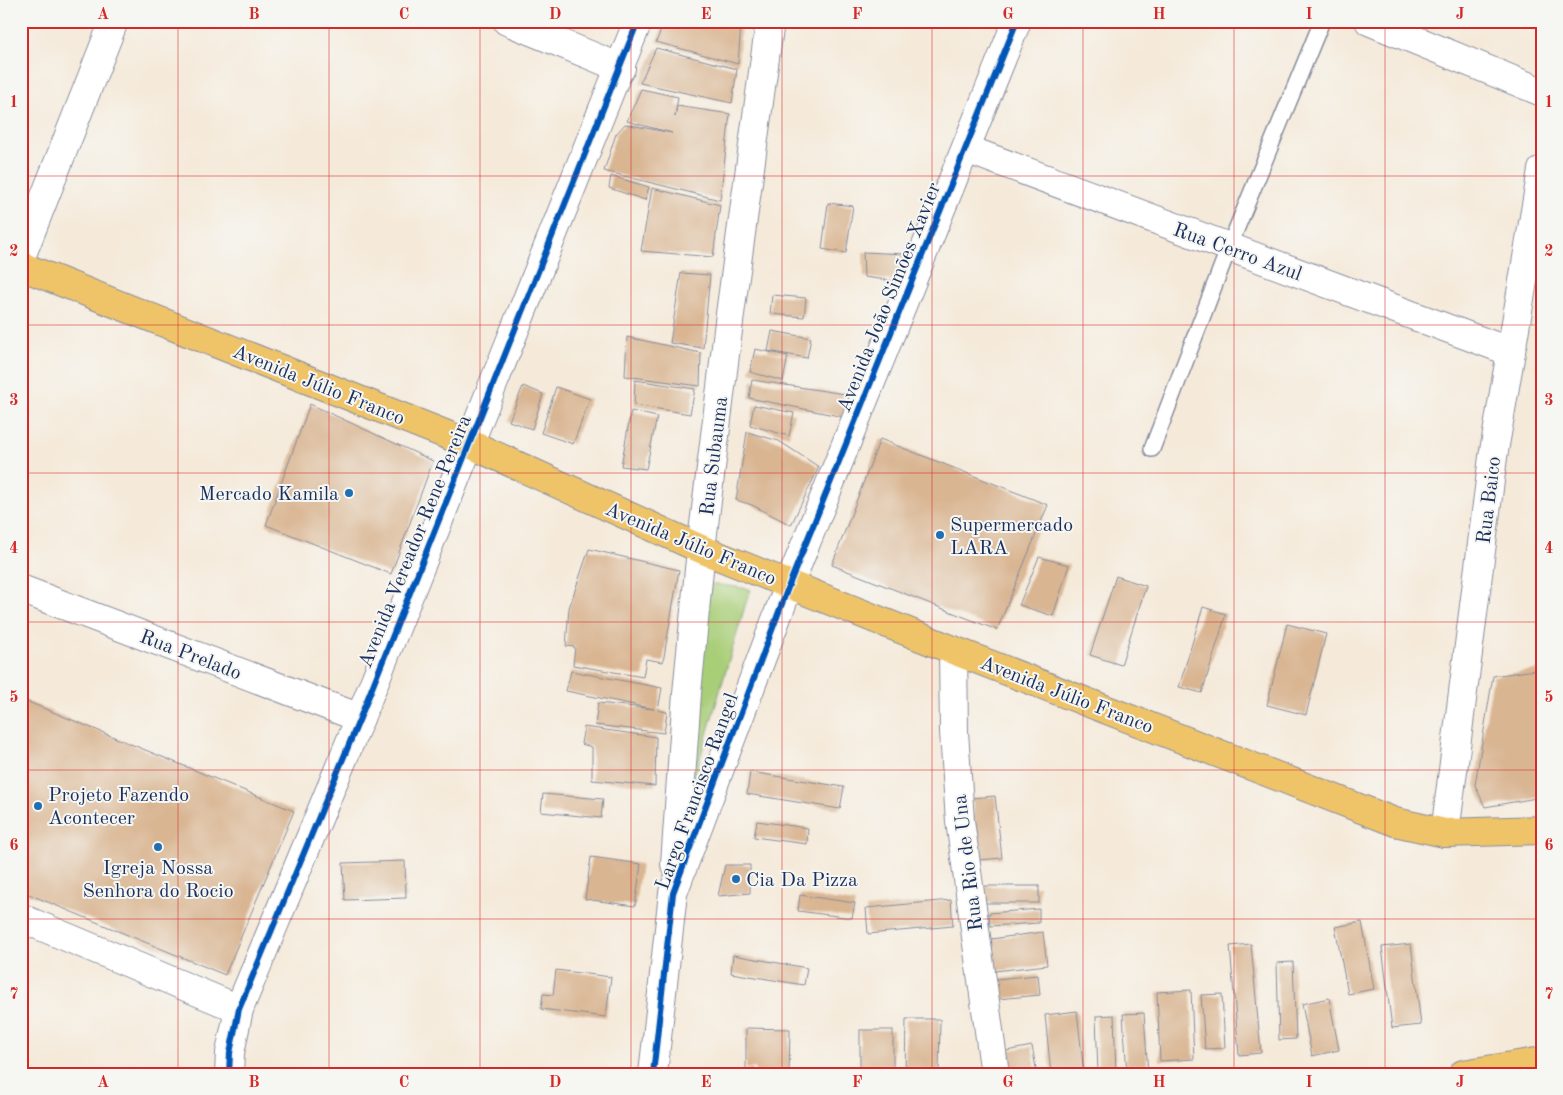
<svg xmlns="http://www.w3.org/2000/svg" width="1563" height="1095" viewBox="0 0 1563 1095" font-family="'Old Standard TT',serif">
	<rect width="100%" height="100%" fill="#f6f6f2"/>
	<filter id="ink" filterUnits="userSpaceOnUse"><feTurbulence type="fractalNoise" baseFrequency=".02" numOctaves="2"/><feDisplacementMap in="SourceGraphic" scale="10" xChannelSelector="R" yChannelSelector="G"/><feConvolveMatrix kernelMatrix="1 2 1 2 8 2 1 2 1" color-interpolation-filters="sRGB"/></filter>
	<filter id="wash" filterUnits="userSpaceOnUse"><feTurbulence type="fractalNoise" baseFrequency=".0096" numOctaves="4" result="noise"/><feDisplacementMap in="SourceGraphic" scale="20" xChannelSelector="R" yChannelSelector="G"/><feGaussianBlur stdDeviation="1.12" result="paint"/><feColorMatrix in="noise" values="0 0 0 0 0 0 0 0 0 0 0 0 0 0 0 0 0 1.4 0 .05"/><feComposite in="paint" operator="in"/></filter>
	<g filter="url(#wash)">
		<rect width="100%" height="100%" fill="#f5eada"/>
		<polygon fill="#a9ce78" stroke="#627e6b" points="707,583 750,589 690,792"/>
		<g id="blocks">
			<g fill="#d9b592">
				<polygon points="665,21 741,23 738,64 656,42"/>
				<polygon points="656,48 737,69 732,103 640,83"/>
				<polygon points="641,89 678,97 675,117 677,106 730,114 720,200 604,171 616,134 625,124 672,133 627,121"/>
				<polygon points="611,176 649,187 645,200 609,188"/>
				<polygon points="652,188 720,205 713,257 641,251"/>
				<polygon points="828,203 853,206 846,253 822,249"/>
				<polygon points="863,252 905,254 902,282 864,277"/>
				<polygon points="681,273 710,275 703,348 670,343"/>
				<polygon points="772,295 806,298 804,317 770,314"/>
				<polygon points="772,331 811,338 807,358 768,351"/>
				<polygon points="627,337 701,353 700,386 625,376"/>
				<polygon points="755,349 788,356 783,381 750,372"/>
				<polygon points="635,380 695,389 690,414 634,405"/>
				<polygon points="752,380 858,396 849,418 749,398"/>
				<polygon points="523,386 543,394 532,429 509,421"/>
				<polygon points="556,387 590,399 573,444 541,433"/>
				<polygon points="310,404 433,461 391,574 266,525"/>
				<polygon points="754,405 794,413 789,436 750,425"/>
				<polygon points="631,411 657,417 646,469 621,466"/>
				<polygon points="747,432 779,441 819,467 791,525 752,505 736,500"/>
				<polygon points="880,439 1048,505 997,630 832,565"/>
				<polygon points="589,549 679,570 663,662 646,659 643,677 573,665 575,647 566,646 569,608"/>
				<polygon points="1039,557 1069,565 1053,616 1019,605"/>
				<polygon points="1116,576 1146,586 1121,665 1090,655"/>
				<polygon points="1203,607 1226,614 1202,693 1179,687"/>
				<polygon points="1287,624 1326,634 1306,715 1267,705"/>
				<polygon points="1542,669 1542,797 1485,807 1475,785 1493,676"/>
				<polygon points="571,671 662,688 658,710 667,712 664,733 595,725 598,703 654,709 566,691"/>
				<polygon points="21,699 294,811 225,975 21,891"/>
				<polygon points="584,727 656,737 655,786 592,780 592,747 581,744"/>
				<polygon points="750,772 844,787 840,809 747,794"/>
				<polygon points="543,794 603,799 601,818 541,812"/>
				<polygon points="995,796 1002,858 979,860 972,798"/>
				<polygon points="757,821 808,828 807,844 754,837"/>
				<polygon points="591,857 641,864 635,906 585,899"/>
				<polygon points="405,861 406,898 345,900 343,863"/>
				<polygon points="725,865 750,865 750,893 718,896"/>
				<rect x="981" y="886" width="58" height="17"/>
				<polygon points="800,895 855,903 852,918 798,911"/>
				<polygon points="951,900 953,926 868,934 866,908"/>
				<polygon points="1039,909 1039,923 990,926 989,913"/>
				<polygon points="1362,922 1374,989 1348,994 1335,927"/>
				<polygon points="1043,932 1047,965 995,971 991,939"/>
				<polygon points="1251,944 1261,1053 1239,1055 1230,946"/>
				<polygon points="1411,944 1421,1025 1392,1028 1382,947"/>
				<polygon points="733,955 807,968 804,985 731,973"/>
				<polygon points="1293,962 1296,1039 1279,1040 1277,963"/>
				<polygon points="556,970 611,977 606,1017 541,1009 543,994 553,995"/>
				<polygon points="1038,975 1040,995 998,999 996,979"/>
				<polygon points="1191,990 1194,1059 1160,1061 1157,992"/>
				<polygon points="1222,994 1225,1048 1205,1049 1201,995"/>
				<polygon points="1329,998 1339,1050 1312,1056 1302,1004"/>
				<polygon points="1077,1011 1084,1074 1051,1074 1045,1015"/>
				<polygon points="1144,1013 1148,1074 1127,1074 1123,1014"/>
				<polygon points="1114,1015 1116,1074 1098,1074 1096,1016"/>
				<polygon points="906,1019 940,1019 939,1074 905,1074"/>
				<polygon points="746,1028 790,1029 789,1074 755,1074 755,1068 746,1069"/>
				<rect x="860" y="1030" width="33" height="44"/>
				<polygon points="1032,1046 1037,1074 1005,1074 1001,1052"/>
				<rect x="586" y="1071" width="37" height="3"/>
			</g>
		</g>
	</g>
	<g filter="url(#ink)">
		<use href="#blocks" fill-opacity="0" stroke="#888c9c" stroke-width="1"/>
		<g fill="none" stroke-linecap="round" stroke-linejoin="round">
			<defs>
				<polyline id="service" points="1152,449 1229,247 1322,21"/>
				<g id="minor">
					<polyline points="507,21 621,68"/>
					<polyline points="1369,21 1542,92"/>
					<polyline points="966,149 1511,352"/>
					<polyline points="21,257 114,21"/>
					<polyline points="21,589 360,718"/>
					<polyline points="953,650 954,732 960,821 995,1074"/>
					<polyline points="1445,833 1493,457 1542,170"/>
					<polyline points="675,864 687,693 701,549 730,314 770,21"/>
					<polyline points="21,918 239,1009"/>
					<polyline points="229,1074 230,1053 239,1009 360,718 638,21"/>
					<polyline points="653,1074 673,893 789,585 1017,21"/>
				</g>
				<g id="primary">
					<polyline points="21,266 470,444 701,549 953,650 1395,822 1445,833 1542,830"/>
					<polyline points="1463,1074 1542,1061"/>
				</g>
			</defs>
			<use href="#service" stroke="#888c9c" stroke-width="18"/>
			<use href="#minor" stroke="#888c9c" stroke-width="30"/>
			<use href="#primary" stroke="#888c9c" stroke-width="30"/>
			<use href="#service" stroke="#fff" stroke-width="15"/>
			<use href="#minor" stroke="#fff" stroke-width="28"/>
			<use href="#primary" stroke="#efc469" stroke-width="28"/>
			<defs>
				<g id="cycleway">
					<polyline points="229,1074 230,1053 239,1009 360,718 638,21"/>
					<polyline points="653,1074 673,893 789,585 1017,21"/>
				</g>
			</defs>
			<use href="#cycleway" stroke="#f6f6f2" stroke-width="9"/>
			<use href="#cycleway" stroke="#0057b8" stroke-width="6"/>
		</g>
	</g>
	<path fill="none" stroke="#d62828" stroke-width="1" stroke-opacity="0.55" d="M178,21V1074M329,21V1074M480,21V1074M631,21V1074M782,21V1074M932,21V1074M1083,21V1074M1234,21V1074M1385,21V1074M21,176H1542M21,325H1542M21,473H1542M21,622H1542M21,770H1542M21,919H1542"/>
	<g fill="#1f6fb2" stroke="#f6f6f2" stroke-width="2">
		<circle cx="349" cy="493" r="5"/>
		<circle cx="940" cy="535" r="5"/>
		<circle cx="38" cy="806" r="5"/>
		<circle cx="158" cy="847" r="5"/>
		<circle cx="736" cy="879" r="5"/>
	</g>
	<g text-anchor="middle" stroke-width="4" stroke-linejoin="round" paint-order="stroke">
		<g font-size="20" fill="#1b2f5e" stroke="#f6f6f2">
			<text transform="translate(1238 251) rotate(20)" y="7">Rua Cerro Azul</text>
			<text transform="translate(888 297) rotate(-68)" y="7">Avenida João Simões Xavier</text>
			<text transform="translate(319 384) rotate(22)" y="7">Avenida Júlio Franco</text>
			<text transform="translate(713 456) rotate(-83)" y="7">Rua Subauma</text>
			<text transform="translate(1488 500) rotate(-83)" y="7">Rua Baico</text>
			<text transform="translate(414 541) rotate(-68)" y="7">Avenida Vereador Rene Pereira</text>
			<text transform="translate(691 543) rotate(23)" y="7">Avenida Júlio Franco</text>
			<text transform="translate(191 654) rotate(21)" y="7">Rua Prelado</text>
			<text transform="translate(1067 694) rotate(21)" y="7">Avenida Júlio Franco</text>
			<text transform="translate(696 791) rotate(-70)" y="7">Largo Francisco Rangel</text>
			<text transform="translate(967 863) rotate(-97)" y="7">Rua Rio de Una</text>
		</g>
		<g font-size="20" fill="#1b2f5e" stroke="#f6f6f2" text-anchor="start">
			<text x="339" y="500" text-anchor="end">Mercado Kamila</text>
			<text x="950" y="531">Supermercado<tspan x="950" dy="23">LARA</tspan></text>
			<text x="48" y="801">Projeto Fazendo<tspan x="48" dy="23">Acontecer</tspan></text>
			<text x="158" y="874" text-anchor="middle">Igreja Nossa<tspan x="158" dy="23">Senhora do Rocio</tspan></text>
			<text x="746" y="886">Cia Da Pizza</text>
		</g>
	</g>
	<rect width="1563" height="1095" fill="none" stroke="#f6f6f2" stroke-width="55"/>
	<rect x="28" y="28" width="1508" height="1040" fill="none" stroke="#d62828" stroke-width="2"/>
	<g font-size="16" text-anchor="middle" font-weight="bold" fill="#d62828">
		<text x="103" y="19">A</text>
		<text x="254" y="19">B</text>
		<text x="404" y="19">C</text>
		<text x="555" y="19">D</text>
		<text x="706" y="19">E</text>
		<text x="857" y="19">F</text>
		<text x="1008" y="19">G</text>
		<text x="1159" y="19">H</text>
		<text x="1309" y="19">I</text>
		<text x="1460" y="19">J</text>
		<text x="14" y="107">1</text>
		<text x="1549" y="107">1</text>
		<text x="14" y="256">2</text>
		<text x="1549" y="256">2</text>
		<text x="14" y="405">3</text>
		<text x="1549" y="405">3</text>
		<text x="14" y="553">4</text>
		<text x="1549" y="553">4</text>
		<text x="14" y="702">5</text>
		<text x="1549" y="702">5</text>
		<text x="14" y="850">6</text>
		<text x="1549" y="850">6</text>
		<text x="14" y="999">7</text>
		<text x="1549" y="999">7</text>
		<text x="103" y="1087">A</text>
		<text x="254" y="1087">B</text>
		<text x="404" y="1087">C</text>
		<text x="555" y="1087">D</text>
		<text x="706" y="1087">E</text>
		<text x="857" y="1087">F</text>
		<text x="1008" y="1087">G</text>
		<text x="1159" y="1087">H</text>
		<text x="1309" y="1087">I</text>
		<text x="1460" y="1087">J</text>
	</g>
</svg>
